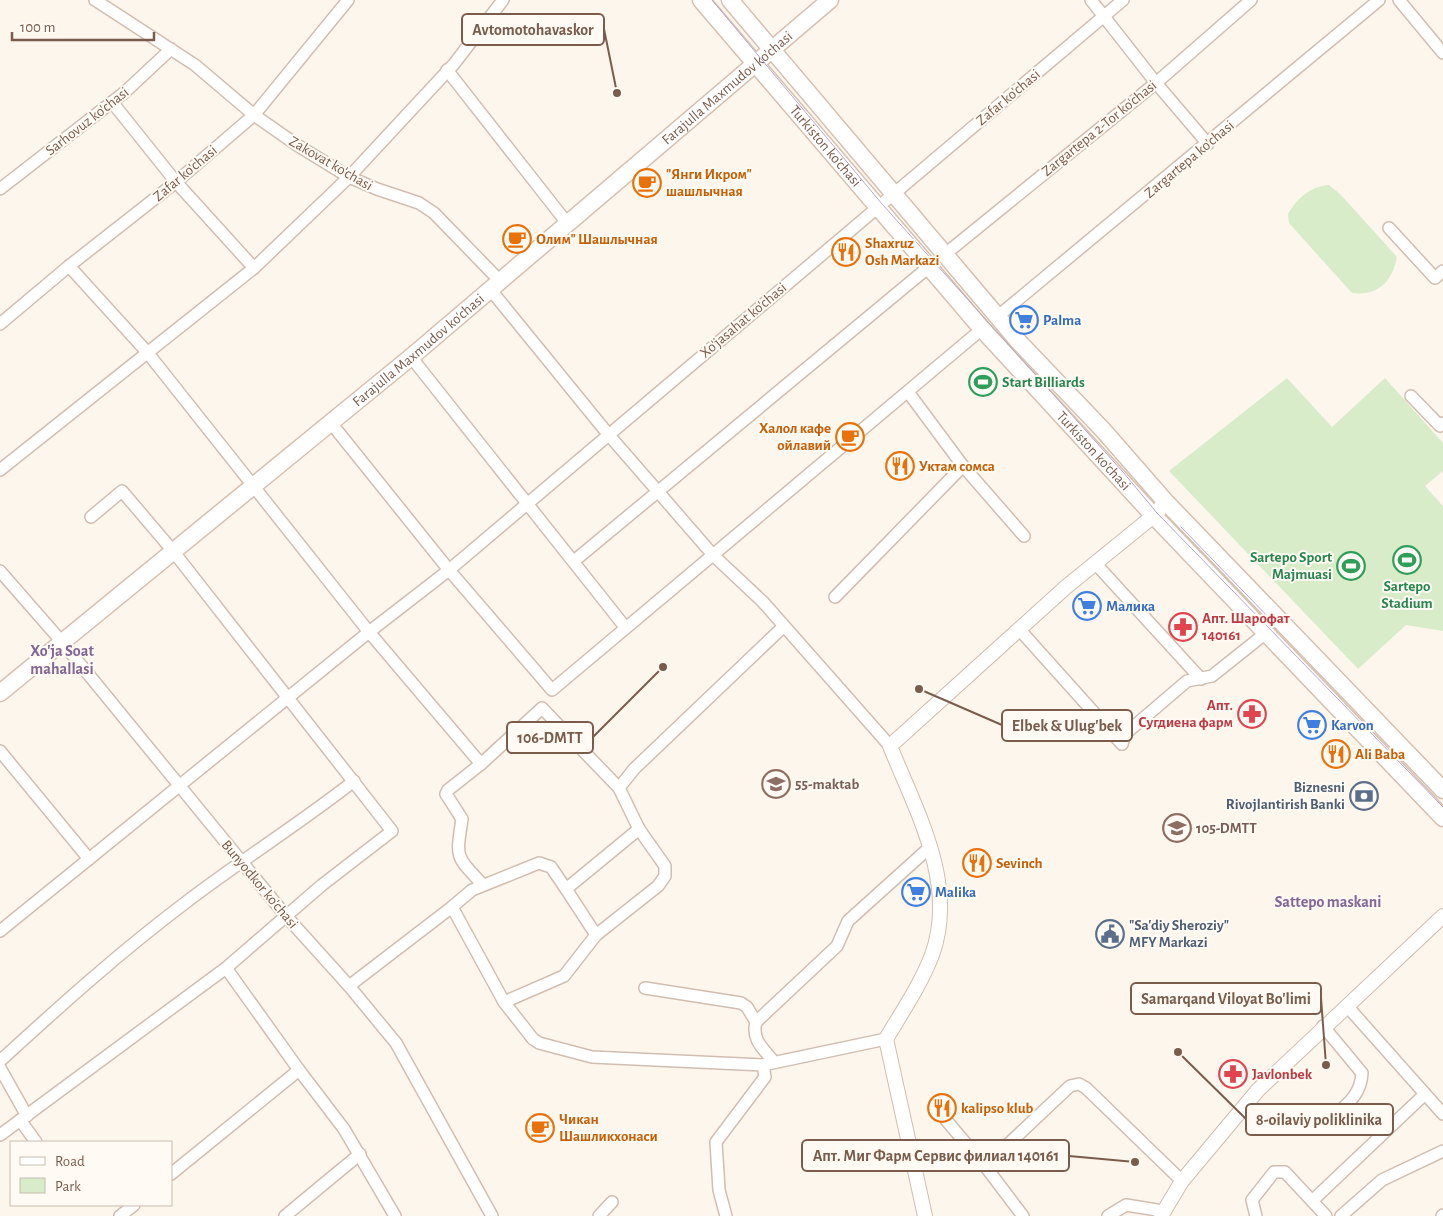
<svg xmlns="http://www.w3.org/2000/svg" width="1443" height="1216" viewBox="0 0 1443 1216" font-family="'Alegreya Sans',sans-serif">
	<rect width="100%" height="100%" fill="#fdf6ec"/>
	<g fill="#d8ecc9">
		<path d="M1329,185L1341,195L1397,257C1392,282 1378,296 1352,293L1289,223L1288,214C1297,198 1311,186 1329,185Z"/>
		<polygon points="1287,378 1332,427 1385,378 1443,443 1443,471 1425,486 1443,506 1443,631 1406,625 1358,669 1169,471"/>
	</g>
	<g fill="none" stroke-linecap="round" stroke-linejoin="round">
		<defs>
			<g id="minor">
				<polyline points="95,0 195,65 254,115 297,145 349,177 377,189 419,203 434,213 500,281"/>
				<polyline points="1091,0 1156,83 1208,144"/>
				<polyline points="1399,0 1443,53"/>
				<polyline points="447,70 567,223"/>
				<polyline points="112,102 176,182 254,268"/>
				<polyline points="0,189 125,92 171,49"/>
				<polyline points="1389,228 1435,278 1443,271"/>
				<polyline points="944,255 1156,83 1251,0"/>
				<polyline points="69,266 147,352 369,632 481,764"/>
				<polyline points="490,289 608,434 713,555 763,602 890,746"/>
				<polyline points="997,317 1379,0"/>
				<polyline points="0,324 69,266 176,182 254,115 348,0"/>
				<polyline points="411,357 625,627"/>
				<polyline points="908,392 963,466 1024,536"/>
				<polyline points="1411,396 1440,426 1443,423"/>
				<polyline points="331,423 449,570 552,690 982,329"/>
				<polyline points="0,470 254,268 349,177 454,64 503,0"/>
				<polyline points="574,561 930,266"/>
				<polyline points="1095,563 1201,679"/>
				<polyline points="0,571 62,642 286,916 349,986 396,1043 492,1216"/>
				<polyline points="835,597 963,466"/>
				<polyline points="1019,629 1122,744"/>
				<polyline points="1122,744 1125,734 1187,681 1212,676 1266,633"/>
				<polyline points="0,751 89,859"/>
				<polyline points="639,829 619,788 634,769 783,627"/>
				<path d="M483,885C455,855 456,859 462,819L446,794L448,790L481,764L542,708L619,788"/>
				<polyline points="566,889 596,935"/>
				<polyline points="452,907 472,890 539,863 551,867 566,889 639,829 665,866 665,876 658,886 596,935 564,976 504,1002"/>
				<polyline points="0,931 369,632 449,570 1123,0"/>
				<polyline points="349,986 452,907 504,1002 533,1039 539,1043 592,1057 763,1065 886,1039"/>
				<path d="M645,988L741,1003L747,1007L756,1022C751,1040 764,1049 774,1062"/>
				<polyline points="1347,1006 1443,1114"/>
				<polyline points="756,1022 837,946 848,921 929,848"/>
				<path d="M1323,1026L1362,1073C1361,1094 1348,1104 1333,1117"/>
				<path d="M0,1061C60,1006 120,952 185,903C240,861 299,824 354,781"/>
				<polyline points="0,1068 27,1116"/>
				<polyline points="299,1070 344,1129 395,1216"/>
				<polyline points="20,1120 36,1142"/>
				<polyline points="946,1120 985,1166 1070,1086 1079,1084 1086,1088 1182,1181"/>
				<polyline points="0,1135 226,968 322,885 392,831 173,551 122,491 91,517"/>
				<polyline points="985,1166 1023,1216"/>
				<polyline points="171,1174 299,1070 226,968"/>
				<polyline points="1312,1201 1425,1094"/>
				<polyline points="120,1216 134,1205"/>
				<polyline points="285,1216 360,1154"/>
				<polyline points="599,1216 612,1202"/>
				<polyline points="726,1216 719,1190 716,1142 765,1077 763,1065"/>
				<polyline points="1108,1216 1126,1205 1163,1211"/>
				<polyline points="1256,1216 1252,1200 1274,1172 1285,1172 1326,1216"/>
				<polyline points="1341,1216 1382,1180 1443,1151"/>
				<polyline points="1442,1216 1443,1215"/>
			</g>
			<g id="tertiary">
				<path d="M925,1216L886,1039C902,1012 921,984 932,955C958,884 916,811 890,746L1066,587L1157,513L1165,501"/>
				<polyline points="1161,1216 1182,1181 1258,1090 1443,916"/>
			</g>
			<g id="secondary">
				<path id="s1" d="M701,0L982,329L1153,515L1443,818"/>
				<polyline points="730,0 1019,342 1103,430 1165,501 1443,790"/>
				<path id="s2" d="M0,693L411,357L830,0"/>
			</g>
		</defs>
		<use href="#minor" stroke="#d1beb0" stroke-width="14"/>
		<use href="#tertiary" stroke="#d1beb0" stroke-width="16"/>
		<use href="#secondary" stroke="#d6c0b0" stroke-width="19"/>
		<use href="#minor" stroke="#fff" stroke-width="11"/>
		<use href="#tertiary" stroke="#fff" stroke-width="14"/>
		<use href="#secondary" stroke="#fff" stroke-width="16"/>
		<g stroke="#b9a8c9" stroke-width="1">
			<polyline points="712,0 882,204 1123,472 1157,513 1443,807"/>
			<polyline points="1181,527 1275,624"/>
		</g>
	</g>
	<defs>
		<symbol id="cafe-ring" viewBox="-11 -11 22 22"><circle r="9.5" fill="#fffaf3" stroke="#e8710a" stroke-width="1.5"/><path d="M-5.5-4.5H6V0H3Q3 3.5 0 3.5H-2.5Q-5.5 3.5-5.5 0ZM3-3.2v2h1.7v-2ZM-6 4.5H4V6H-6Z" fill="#e8710a"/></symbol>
		<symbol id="restaurant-ring" viewBox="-11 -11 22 22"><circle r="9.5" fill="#fffaf3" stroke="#e8710a" stroke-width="1.5"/><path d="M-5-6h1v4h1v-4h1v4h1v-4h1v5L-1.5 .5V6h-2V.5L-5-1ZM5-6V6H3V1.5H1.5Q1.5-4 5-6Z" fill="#e8710a"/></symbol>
		<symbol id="supermarket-ring" viewBox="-11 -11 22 22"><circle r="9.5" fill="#fffaf3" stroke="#3f7fe0" stroke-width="1.5"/><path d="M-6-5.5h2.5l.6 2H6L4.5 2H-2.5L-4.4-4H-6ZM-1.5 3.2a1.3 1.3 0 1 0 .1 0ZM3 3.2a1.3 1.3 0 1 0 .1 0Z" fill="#3f7fe0"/></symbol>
		<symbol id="stadium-ring" viewBox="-11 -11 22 22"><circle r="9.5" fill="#fffaf3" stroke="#2e9e5b" stroke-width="1.5"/><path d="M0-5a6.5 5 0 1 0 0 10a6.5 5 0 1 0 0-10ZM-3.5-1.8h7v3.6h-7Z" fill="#2e9e5b"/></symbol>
		<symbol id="pharmacy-ring" viewBox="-11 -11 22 22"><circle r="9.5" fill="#fffaf3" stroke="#e0444e" stroke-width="1.5"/><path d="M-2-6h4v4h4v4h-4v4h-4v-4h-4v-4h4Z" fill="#e0444e"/></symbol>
		<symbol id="school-ring" viewBox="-11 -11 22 22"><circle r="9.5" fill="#fffaf3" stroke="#8d6e63" stroke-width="1.5"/><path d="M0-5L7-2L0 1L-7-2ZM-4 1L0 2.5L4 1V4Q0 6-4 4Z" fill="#8d6e63"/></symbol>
		<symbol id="bank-ring" viewBox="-11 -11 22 22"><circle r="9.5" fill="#fffaf3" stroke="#5c6f8a" stroke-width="1.5"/><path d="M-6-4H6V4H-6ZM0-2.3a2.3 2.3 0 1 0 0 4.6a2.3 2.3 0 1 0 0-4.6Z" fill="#5c6f8a"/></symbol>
		<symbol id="civic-ring" viewBox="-11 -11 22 22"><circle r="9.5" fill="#fffaf3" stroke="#5c6f8a" stroke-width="1.5"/><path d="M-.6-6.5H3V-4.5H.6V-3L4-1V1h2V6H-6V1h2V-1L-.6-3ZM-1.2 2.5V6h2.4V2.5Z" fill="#5c6f8a"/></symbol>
	</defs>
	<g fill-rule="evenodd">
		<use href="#cafe-ring" x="631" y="167" width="32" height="32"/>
		<use href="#cafe-ring" x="501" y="223" width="32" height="32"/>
		<use href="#restaurant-ring" x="830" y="236" width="32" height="32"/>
		<use href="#supermarket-ring" x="1008" y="304" width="32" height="32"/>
		<use href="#stadium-ring" x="967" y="366" width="32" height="32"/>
		<use href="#cafe-ring" x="834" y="421" width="32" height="32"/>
		<use href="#restaurant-ring" x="884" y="450" width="32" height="32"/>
		<use href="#stadium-ring" x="1391" y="544" width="32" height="32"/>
		<use href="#stadium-ring" x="1335" y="550" width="32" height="32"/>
		<use href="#supermarket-ring" x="1071" y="590" width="32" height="32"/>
		<use href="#pharmacy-ring" x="1167" y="611" width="32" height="32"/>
		<use href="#pharmacy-ring" x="1236" y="698" width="32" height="32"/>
		<use href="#supermarket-ring" x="1296" y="709" width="32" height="32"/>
		<use href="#restaurant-ring" x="1320" y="738" width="32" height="32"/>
		<use href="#school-ring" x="760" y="768" width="32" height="32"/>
		<use href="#bank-ring" x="1348" y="780" width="32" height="32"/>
		<use href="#school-ring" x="1161" y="812" width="32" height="32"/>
		<use href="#restaurant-ring" x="961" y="847" width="32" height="32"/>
		<use href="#supermarket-ring" x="900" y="876" width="32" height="32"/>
		<use href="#civic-ring" x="1094" y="918" width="32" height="32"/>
		<use href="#pharmacy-ring" x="1217" y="1058" width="32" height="32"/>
		<use href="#restaurant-ring" x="926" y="1092" width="32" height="32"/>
		<use href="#cafe-ring" x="524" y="1112" width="32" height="32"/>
	</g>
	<g text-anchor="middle" stroke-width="4" stroke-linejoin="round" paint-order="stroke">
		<g font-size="15" fill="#7a5c4d" stroke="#fffaf3">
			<text dy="5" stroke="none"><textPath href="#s2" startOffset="946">Farajulla Maxmudov ko'chasi</textPath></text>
			<text transform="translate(1008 97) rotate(-40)" y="5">Zafar ko'chasi</text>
			<text transform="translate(87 121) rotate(-38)" y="5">Sarhovuz ko'chasi</text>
			<text transform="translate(1099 128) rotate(-39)" y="5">Zargartepa 2-Tor ko'chasi</text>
			<text dy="5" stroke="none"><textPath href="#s1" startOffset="192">Turkiston ko'chasi</textPath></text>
			<text transform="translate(1189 159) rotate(-40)" y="5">Zargartepa ko'chasi</text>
			<text transform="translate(331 163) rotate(30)" y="5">Zakovat ko'chasi</text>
			<text transform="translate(185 173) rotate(-40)" y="5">Zafar ko'chasi</text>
			<text transform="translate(743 320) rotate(-40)" y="5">Xo'jasahat ko'chasi</text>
			<text dy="5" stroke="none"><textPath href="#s2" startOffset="541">Farajulla Maxmudov ko'chasi</textPath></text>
			<text dy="5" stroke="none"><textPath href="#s1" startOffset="598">Turkiston ko'chasi</textPath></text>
			<text transform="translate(260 884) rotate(50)" y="5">Bunyodkor ko'chasi</text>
		</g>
		<g font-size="15" font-weight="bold" fill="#c56008" stroke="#fffaf3" text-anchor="start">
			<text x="666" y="179">"Янги Икром"<tspan x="666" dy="17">шашлычная</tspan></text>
			<text x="536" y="244">Олим" Шашлычная</text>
			<text x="865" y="248">Shaxruz<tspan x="865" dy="17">Osh Markazi</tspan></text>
			<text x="831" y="433" text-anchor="end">Халол кафе<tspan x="831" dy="17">ойлавий</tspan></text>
			<text x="919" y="471">Уктам сомса</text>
			<text x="1355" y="759">Ali Baba</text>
			<text x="996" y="868">Sevinch</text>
			<text x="961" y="1113">kalipso klub</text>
			<text x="559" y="1124">Чикан<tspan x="559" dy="17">Шашликхонаси</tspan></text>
		</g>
		<g font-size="15" font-weight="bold" fill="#366cbe" stroke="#fffaf3" text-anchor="start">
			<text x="1043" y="325">Palma</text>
			<text x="1106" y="611">Малика</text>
			<text x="1331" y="730">Karvon</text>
			<text x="935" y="897">Malika</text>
		</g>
		<g font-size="15" font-weight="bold" fill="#27864d" stroke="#fffaf3" text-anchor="start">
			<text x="1002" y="387">Start Billiards</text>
			<text x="1332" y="562" text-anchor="end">Sartepo Sport<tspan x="1332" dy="17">Majmuasi</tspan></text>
			<text x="1407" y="591" text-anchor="middle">Sartepo<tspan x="1407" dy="17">Stadium</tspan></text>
		</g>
		<g font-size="15" font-weight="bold" fill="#be3a42" stroke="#fffaf3" text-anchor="start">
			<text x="1202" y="623">Апт. Шарофат<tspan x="1202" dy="17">140161</tspan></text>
			<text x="1233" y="710" text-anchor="end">Апт.<tspan x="1233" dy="17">Сугдиена фарм</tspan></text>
			<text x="1252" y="1079">Javlonbek</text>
		</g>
		<g font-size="15" font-weight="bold" fill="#785e54" stroke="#fffaf3" text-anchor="start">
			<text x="795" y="789">55-maktab</text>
			<text x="1196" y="833">105-DMTT</text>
		</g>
		<g font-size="15" font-weight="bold" fill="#4e5e75" stroke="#fffaf3" text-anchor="end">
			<text x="1345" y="792">Biznesni<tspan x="1345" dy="17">Rivojlantirish Banki</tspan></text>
			<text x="1129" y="930" text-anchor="start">"Sa'diy Sheroziy"<tspan x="1129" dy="17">MFY Markazi</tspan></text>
		</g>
		<g font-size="16" font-weight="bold" fill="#846695" stroke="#fffaf3">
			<text x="62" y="656">Xo'ja Soat<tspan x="62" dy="18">mahallasi</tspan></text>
			<text x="1328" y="907">Sattepo maskani</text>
		</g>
	</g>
	<path fill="none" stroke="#7a5c4d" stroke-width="2" d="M617 93L604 29M919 689L1002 725M663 667L593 737M1326 1065L1321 998M1178 1052L1246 1119M1135 1162L1069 1156"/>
	<g fill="#7a5c4d" stroke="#fffaf3" stroke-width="2">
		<circle cx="617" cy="93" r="5"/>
		<circle cx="919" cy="689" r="5"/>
		<circle cx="663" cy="667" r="5"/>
		<circle cx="1326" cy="1065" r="5"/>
		<circle cx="1178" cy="1052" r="5"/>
		<circle cx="1135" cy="1162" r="5"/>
	</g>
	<g fill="#fffaf3" stroke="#7a5c4d" stroke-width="2">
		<rect x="462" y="14" width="142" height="31" rx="5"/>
		<rect x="1002" y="710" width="130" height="31" rx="5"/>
		<rect x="507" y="722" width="86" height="31" rx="5"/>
		<rect x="1131" y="983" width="190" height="31" rx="5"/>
		<rect x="1246" y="1104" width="147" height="31" rx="5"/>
		<rect x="802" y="1140" width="267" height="31" rx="5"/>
	</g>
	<g font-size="16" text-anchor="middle" font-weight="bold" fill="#7a5c4d">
		<text x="533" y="35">Avtomotohavaskor</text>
		<text x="1067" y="731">Elbek &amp; Ulug'bek</text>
		<text x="550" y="743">106-DMTT</text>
		<text x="1226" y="1004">Samarqand Viloyat Bo'limi</text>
		<text x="1319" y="1125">8-oilaviy poliklinika</text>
		<text x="936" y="1161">Апт. Миг Фарм Сервис филиал 140161</text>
	</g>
	<rect x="10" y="1141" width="162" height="65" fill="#fffaf3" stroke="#cabbb1"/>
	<rect x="20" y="1157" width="25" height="8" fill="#ffffff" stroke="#cabbb1"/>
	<text x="55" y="1166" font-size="15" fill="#7a5c4d">Road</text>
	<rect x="20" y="1178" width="25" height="15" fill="#d8ecc9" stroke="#cabbb1"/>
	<text x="55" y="1191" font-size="15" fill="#7a5c4d">Park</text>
	<path d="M12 32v8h142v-8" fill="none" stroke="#7a5c4d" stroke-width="2.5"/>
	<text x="20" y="32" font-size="15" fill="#7a5c4d" stroke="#fffaf3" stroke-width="4" paint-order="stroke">100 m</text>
</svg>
